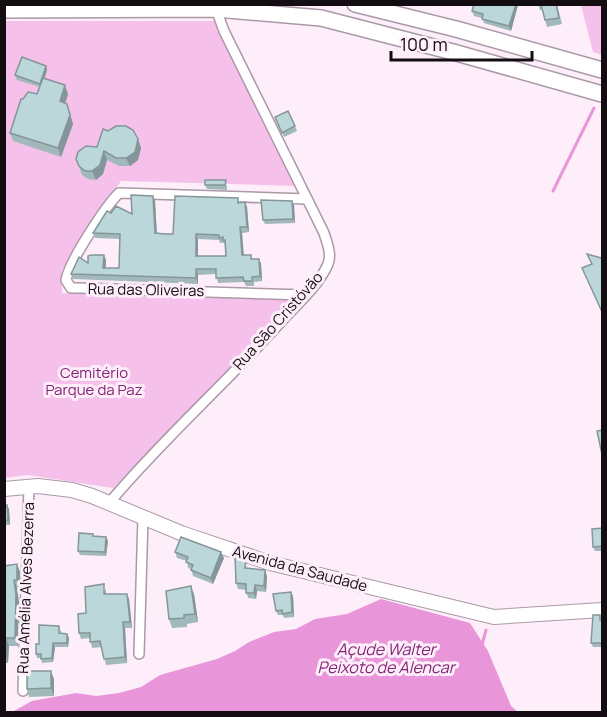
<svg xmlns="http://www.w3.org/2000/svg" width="607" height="717" viewBox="0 0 607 717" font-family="Manrope,sans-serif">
	<rect width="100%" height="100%" fill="#feeefa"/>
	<g fill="#f5c0ea">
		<polygon points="581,5 602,5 602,55 593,52"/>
		<polygon points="4,21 214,21 298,186 121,181 62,270 62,293 291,296 294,303 113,488 28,475 5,478"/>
	</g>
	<polygon fill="#e896d9" points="381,599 470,623 488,651 511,706 518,712 12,712 32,701 76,693 96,696 119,693 141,687 160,675 217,659 235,651 249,642 274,632 296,629 315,619 347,614"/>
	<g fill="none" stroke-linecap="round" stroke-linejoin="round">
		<g stroke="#e896d9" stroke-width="3">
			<polyline points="553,191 594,108"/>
			<polyline points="482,645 486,630"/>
		</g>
		<defs>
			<g id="street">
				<path d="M306,295L80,288H71L66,280C69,262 105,207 119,193L307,199"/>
				<path d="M109,503C162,440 224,385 279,324C295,306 318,287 328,264C332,254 327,243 324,233L224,31L216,9"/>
				<polyline points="139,654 143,517"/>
				<polyline points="23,691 29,486"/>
			</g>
			<polyline id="secondary" points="4,489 38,486 72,490 92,496 181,533 270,563 494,617 602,610"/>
			<g id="primary">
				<polyline points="355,4 456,29 602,70"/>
				<polyline points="4,10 216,9 321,18 453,52 602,94"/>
			</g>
		</defs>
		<use href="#street" stroke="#ab99a7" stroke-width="12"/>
		<use href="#secondary" stroke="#ab99a7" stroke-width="16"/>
		<use href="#primary" stroke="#ab99a7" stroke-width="18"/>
		<use href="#street" stroke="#fff" stroke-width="9"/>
		<use href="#secondary" stroke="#fff" stroke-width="14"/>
		<use href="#primary" stroke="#fff" stroke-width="15"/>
	</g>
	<g fill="#a2b9bb" fill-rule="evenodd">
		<polygon points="538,4 557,4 562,24 547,27 542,10 540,10"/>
		<polygon points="518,5 511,31 484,23 482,18 474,16 472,11"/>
		<polygon points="46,66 47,70 45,78 68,94 65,104 70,113 73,124 61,157 13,141 10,133 23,99 37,94 40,87 17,80 15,75"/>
		<polygon points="275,117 295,126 297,131 284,137"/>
		<polygon points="138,139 141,148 138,160 130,166 119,166 107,160 103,174 96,180 88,179 82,175 76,159 97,147"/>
		<polygon points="205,185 227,185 227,190 207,189"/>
		<path d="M153,196L155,201L157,233L173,234L239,202H245L247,207L249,232L242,233L244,255L252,259H259L261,264L262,281L254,282V286H246L244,282L218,283L216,274L198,275V284L73,279L71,274L88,263L106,260V268H119L120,239L95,238L93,233L111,213L132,214ZM198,239L219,240L220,243H224L225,245L226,256H198Z"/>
		<polygon points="292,201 294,205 295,223 265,224 263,220"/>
		<polygon points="4,505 7,505 9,509 10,525 4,525"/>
		<polygon points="603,528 603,551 595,551 593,547"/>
		<polygon points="94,536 108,541 106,556 80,555 78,551"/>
		<polygon points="175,552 224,558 213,584 193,576 191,569 188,568 187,561 177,558"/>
		<polygon points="17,564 20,572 19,588 17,588 19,603 18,646 9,646 8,663 4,663 4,566"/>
		<polygon points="248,565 247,568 267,576 266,592 257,591 256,599 248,598 246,590 238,589 236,583"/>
		<polygon points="106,589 106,594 129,599 132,628 125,628 127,663 106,665 102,647 92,648 90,638 81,639 79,633 86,613"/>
		<polygon points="194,594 198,622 187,624 187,627 172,628 169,619"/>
		<polygon points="293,596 294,617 284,618 283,615 278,615 276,611"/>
		<polygon points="601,620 603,620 603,647 593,647 591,643"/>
		<polygon points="61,630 61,633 69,638 68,647 55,647 53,662 42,663 41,658 37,658 36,654 39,644"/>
		<polygon points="54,679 54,696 29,697 27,689"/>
	</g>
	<g fill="#849699">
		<polygon points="516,4 518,5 511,31 509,26"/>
		<polygon points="46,66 47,70 41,88 40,84"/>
		<polygon points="65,85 68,94 63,110 60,101"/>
		<polygon points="67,104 73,124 61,157 58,148"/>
		<polygon points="138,139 141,148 138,160 130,166 126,158"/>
		<polygon points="104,151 107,160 103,174 96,180 92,171"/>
		<polygon points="153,196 155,201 157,238 155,233"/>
		<polygon points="292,201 294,205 295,223 293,219"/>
		<polygon points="245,202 247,207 249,232 247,227"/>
		<polygon points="240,227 242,233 244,261 242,255"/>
		<polygon points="196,234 198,239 198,262 196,256"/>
		<polygon points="104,255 106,260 105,274 103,268"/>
		<polygon points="259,259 261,264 262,281 260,276"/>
		<polygon points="196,269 198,275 198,284 196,278"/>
		<polygon points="7,505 9,509 10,525 8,520"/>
		<polygon points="106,537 108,541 106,556 105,552"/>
		<polygon points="221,552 224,558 213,584 211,578"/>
		<polygon points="17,564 20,572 19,588 17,580"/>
		<polygon points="265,570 267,576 266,592 264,586"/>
		<polygon points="14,580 17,588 19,603 18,646 15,638"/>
		<polygon points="255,585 257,591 256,599 254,593"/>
		<polygon points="191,586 194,594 198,622 195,614"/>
		<polygon points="291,592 293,596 294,617 292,612"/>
		<polygon points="127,594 129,599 132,628 130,622"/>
		<polygon points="123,622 125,628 127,663 125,657"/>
		<polygon points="67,634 69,638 68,647 67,643"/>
		<polygon points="6,638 9,646 8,663 5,655"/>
		<polygon points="53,643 55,647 53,662 52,658"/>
		<polygon points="51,671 54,679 54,696 51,688"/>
	</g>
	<g fill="#bcd7da" stroke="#849699" stroke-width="1.5" fill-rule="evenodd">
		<polygon points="474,4 516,4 509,26 482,19 483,14 472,11"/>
		<polygon points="541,4 556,4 559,18 545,20"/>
		<polygon points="22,57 46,66 40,84 15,75"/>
		<polygon points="43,78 65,85 60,101 67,104 70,115 58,148 10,133 21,99 23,99 28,92 37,94"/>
		<polygon points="288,111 295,126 282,133 275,117"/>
		<polygon points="116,126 126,126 133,130 138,139 135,152 126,158 116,158 104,151 100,165 92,171 85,171 79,166 76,159 78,152 86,146 97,147 103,129 108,131"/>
		<polygon points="205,180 226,180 225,185 205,185"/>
		<path d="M131,195L153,196L155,233L165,234H173L175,196L238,198V203L245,202L247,227H240L242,255H251V259H259L260,276L252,277V281H244L243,277L216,278V269H196V278L71,274L79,257L88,263V256L91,255H104L103,268H119L120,234L93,233L107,211L111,213L116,206L132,214ZM196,234L219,235V238L223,237V240H225L226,256H196Z"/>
		<polygon points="261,200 292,201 293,219 263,220"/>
		<polygon points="587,254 601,258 603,261 603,314 582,268 592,264"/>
		<polygon points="603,430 603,459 597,431"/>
		<polygon points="4,505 7,505 8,520 4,521"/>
		<polygon points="603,528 603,546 593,547 592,529"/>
		<polygon points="79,533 93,534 93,536 106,537 105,552 78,551"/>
		<polygon points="181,537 221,552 211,578 191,570 193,565 186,562 188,557 175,552"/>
		<polygon points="235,555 246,559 245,568 265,570 264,586 255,585 254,593 246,593 246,584 236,583"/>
		<polygon points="17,564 17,580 14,580 16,595 15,638 6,638 4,655 4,566"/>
		<polygon points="104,584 104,594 127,594 130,622 123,622 125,657 104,659 100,641 90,642 90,633 79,633 78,614 86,613 85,587"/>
		<polygon points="191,586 195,614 184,615 184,618 169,619 166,591"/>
		<polygon points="291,592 292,612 283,614 282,610 276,611 273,594"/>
		<polygon points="593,615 600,615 600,620 603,620 602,643 591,643"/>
		<polygon points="39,625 59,626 59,633 67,634 67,643 53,643 52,658 41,659 41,654 36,654 36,644 39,644"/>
		<polygon points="27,671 51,671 51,688 27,689"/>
	</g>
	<g text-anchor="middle" stroke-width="6" stroke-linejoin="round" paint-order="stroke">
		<g font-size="15" fill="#130c11" stroke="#feeefa">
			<text transform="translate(146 290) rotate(1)" y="5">Rua das Oliveiras</text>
			<text transform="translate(278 321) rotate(-48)" y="5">Rua São Cristóvão</text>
			<text transform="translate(300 569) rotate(15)" y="5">Avenida da Saudade</text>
			<text transform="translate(26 588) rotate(-88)" y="5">Rua Amélia Alves Bezerra</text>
		</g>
		<g font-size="15" fill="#832476" stroke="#feeefa">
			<text x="94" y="378">Cemitério<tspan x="94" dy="17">Parque da Paz</tspan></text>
		</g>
		<g font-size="16" font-style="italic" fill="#832577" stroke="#feeefa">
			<text x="386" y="655">Açude Walter<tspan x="386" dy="18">Peixoto de Alencar</tspan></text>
		</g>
	</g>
	<rect width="607" height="717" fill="none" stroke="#130c11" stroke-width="12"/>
	<path d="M391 51v9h141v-9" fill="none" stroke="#130c11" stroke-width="3"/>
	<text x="400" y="51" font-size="18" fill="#130c11" stroke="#feeefa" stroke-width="4.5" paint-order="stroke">100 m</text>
</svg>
